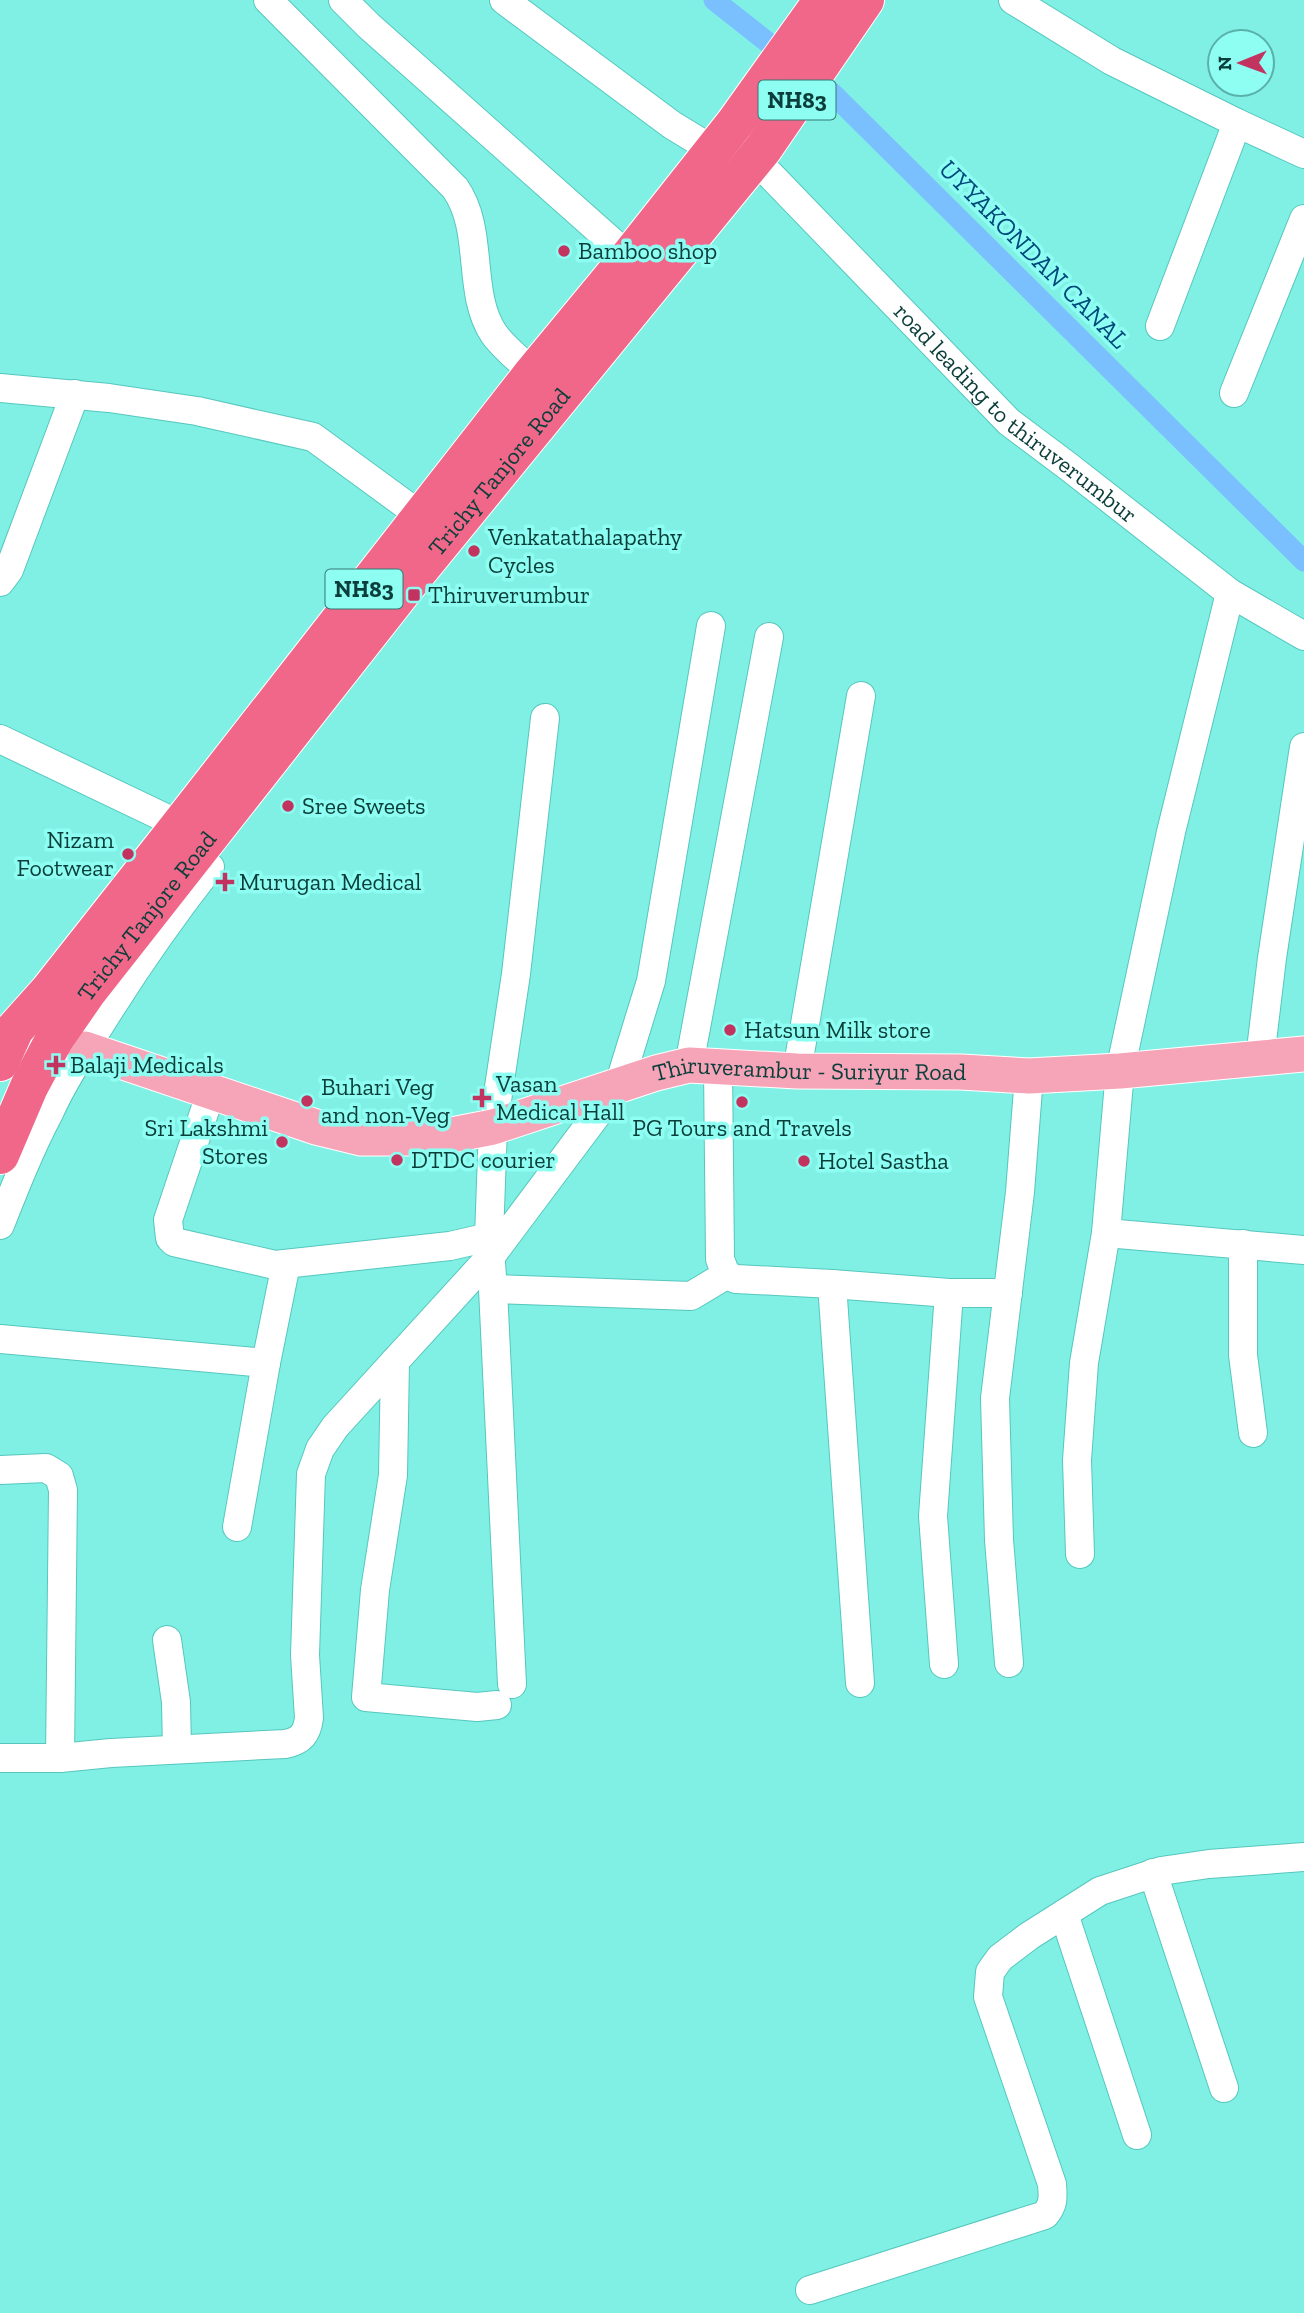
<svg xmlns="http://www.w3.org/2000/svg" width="1304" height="2313" viewBox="0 0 1304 2313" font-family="'Zilla Slab',serif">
	<rect width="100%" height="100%" fill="#80f0e5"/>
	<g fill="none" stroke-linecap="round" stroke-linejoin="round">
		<polyline stroke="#7abffe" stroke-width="21" points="714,0 832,93 1304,561"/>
		<defs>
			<g id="minor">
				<path d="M268,0L455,188C485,230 466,293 494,334C504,348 521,361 533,373"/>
				<polyline points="343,0 369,26 629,257"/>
				<polyline points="504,0 672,125 713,150"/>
				<polyline points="1013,0 1112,61 1237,123 1304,154"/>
				<path id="s1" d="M754,158L1009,422L1069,467L1230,593L1304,636"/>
				<polyline points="1160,326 1237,123"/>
				<polyline points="0,388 109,398 197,411 313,437 421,516"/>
				<polyline points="1234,393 1304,219"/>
				<polyline points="0,582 9,570 75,394"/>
				<polyline points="1230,593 1171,832 1120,1071 1106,1233 1304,1250"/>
				<polyline points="0,739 180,825"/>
				<polyline points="1260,1058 1272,958 1304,747"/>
				<polyline points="689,1065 769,637"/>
				<polyline points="718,1067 720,1259 726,1275 736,1279 832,1284 860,1683"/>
				<polyline points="797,1071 861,696"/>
				<polyline points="211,1092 168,1220 170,1238 174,1242 275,1265 450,1246 489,1237"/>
				<path d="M0,1225C15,1187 30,1149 49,1113C63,1082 82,1053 100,1025C134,970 170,918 210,867"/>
				<polyline points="1243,1244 1243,1355 1253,1433"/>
				<polyline points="832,1284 949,1293 1008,1293"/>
				<polyline points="493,1289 691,1296 726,1275"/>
				<polyline points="0,1339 266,1363"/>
				<polyline points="395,1361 393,1475 375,1590 366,1697 477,1707 497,1705"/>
				<polyline points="0,1470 46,1468 59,1476 63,1490 60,1758"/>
				<polyline points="237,1527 266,1363 286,1264"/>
				<polyline points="1080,1554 1077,1460 1084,1363 1106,1233"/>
				<polyline points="167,1640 176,1702 177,1749"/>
				<polyline points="1009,1663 999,1540 995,1398 1020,1192 1029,1076"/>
				<polyline points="944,1664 933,1516 949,1293"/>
				<polyline points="512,1684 493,1289 489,1237 493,1127 516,974 545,718"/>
				<path d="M0,1758H60L111,1753L285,1744C301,1741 307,1734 309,1718L305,1655L311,1474L320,1449L335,1427L491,1256L619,1085L651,981L711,626"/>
				<polyline points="1153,1873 1224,2088"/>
				<polyline points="1064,1914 1137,2135"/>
				<path d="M810,2290L1045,2215C1054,2204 1053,2198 1052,2184L988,1997L990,1972L1000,1958L1029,1936L1100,1891L1161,1871L1209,1864L1304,1857"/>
			</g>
			<g id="major">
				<path id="s2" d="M85,1049L316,1127L361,1138H406L447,1136L493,1127L656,1073L689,1065L797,1071L961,1072L1029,1076L1120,1071L1304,1054"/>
			</g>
			<g id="highway">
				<polyline points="0,1062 15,1029 49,991 180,825 533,373 629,257 735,123 823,0"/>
				<path id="s3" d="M0,1155L29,1087L54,1040L88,991L411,580L763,149L865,0"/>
			</g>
		</defs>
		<use href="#minor" stroke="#55c7bd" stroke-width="30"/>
		<use href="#major" stroke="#fff" stroke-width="37"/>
		<use href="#highway" stroke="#fff" stroke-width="40"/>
		<use href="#minor" stroke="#fff" stroke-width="28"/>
		<use href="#major" stroke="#f6a4b8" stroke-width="35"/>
		<use href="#highway" stroke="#f06789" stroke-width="38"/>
	</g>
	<g fill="#c2345f" stroke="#8efef3" stroke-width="2.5">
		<circle cx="564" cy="251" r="7"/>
		<circle cx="474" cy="551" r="7"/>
		<rect x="407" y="588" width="14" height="14" rx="3.5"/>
		<circle cx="288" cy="806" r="7"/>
		<circle cx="128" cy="854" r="7"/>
		<path d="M221.5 871.5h7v7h7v7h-7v7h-7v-7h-7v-7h7z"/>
		<circle cx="730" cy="1030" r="7"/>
		<path d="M52.5 1054.5h7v7h7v7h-7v7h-7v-7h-7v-7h7z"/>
		<path d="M478.5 1087.5h7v7h7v7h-7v7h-7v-7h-7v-7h7z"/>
		<circle cx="307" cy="1101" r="7"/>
		<circle cx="742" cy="1102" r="7"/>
		<circle cx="282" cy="1142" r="7"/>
		<circle cx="397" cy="1160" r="7"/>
		<circle cx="804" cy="1161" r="7"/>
	</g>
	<g text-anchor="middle" stroke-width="7" stroke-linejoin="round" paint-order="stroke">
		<g fill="#8efef3" stroke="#327872" stroke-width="2">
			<rect x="758.5" y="80.5" width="77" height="39" rx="5"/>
			<rect x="325.5" y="569.5" width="77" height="39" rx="5"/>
		</g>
		<g font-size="23" font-weight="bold" fill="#0b3e3a">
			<text x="797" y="108">NH83</text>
			<text x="364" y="597">NH83</text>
		</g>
		<g font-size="24" fill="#0b3e3a" stroke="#8efef3" text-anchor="start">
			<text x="578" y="259">Bamboo shop</text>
			<text x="488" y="545">Venkatathalapathy<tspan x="488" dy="28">Cycles</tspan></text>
			<text x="428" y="603">Thiruverumbur</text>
			<text x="302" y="814">Sree Sweets</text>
			<text x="114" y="848" text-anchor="end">Nizam<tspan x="114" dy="28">Footwear</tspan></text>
			<text x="239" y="890">Murugan Medical</text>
			<text x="744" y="1038">Hatsun Milk store</text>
			<text x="70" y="1073">Balaji Medicals</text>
			<text x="496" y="1092">Vasan<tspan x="496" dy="28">Medical Hall</tspan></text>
			<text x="321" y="1095">Buhari Veg<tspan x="321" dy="28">and non-Veg</tspan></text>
			<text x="268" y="1136" text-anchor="end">Sri Lakshmi<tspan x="268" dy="28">Stores</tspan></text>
			<text x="742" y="1136" text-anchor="middle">PG Tours and Travels</text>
			<text x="411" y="1168">DTDC courier</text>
			<text x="818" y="1169">Hotel Sastha</text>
		</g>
		<g font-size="24" fill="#0b3e3a" stroke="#8efef3">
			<text dy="8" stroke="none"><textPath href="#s1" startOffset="366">road leading to thiruverumbur</textPath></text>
			<text dy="8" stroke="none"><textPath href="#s3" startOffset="849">Trichy Tanjore Road</textPath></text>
			<text dy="8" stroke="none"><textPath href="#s3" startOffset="282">Trichy Tanjore Road</textPath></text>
			<text dy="8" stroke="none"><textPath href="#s2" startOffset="749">Thiruverambur - Suriyur Road</textPath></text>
		</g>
		<g font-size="26" font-style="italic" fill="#01497b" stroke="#8efef3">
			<text transform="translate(1034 254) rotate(45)" y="9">UYYAKONDAN CANAL</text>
		</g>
	</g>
	<g transform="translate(1241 63) rotate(269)"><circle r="33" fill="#8efef3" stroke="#5ab1a9" stroke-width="2"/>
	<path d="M0-5L12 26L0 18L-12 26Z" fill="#c2345f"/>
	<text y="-10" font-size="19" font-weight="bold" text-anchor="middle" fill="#0b3e3a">N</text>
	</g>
</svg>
